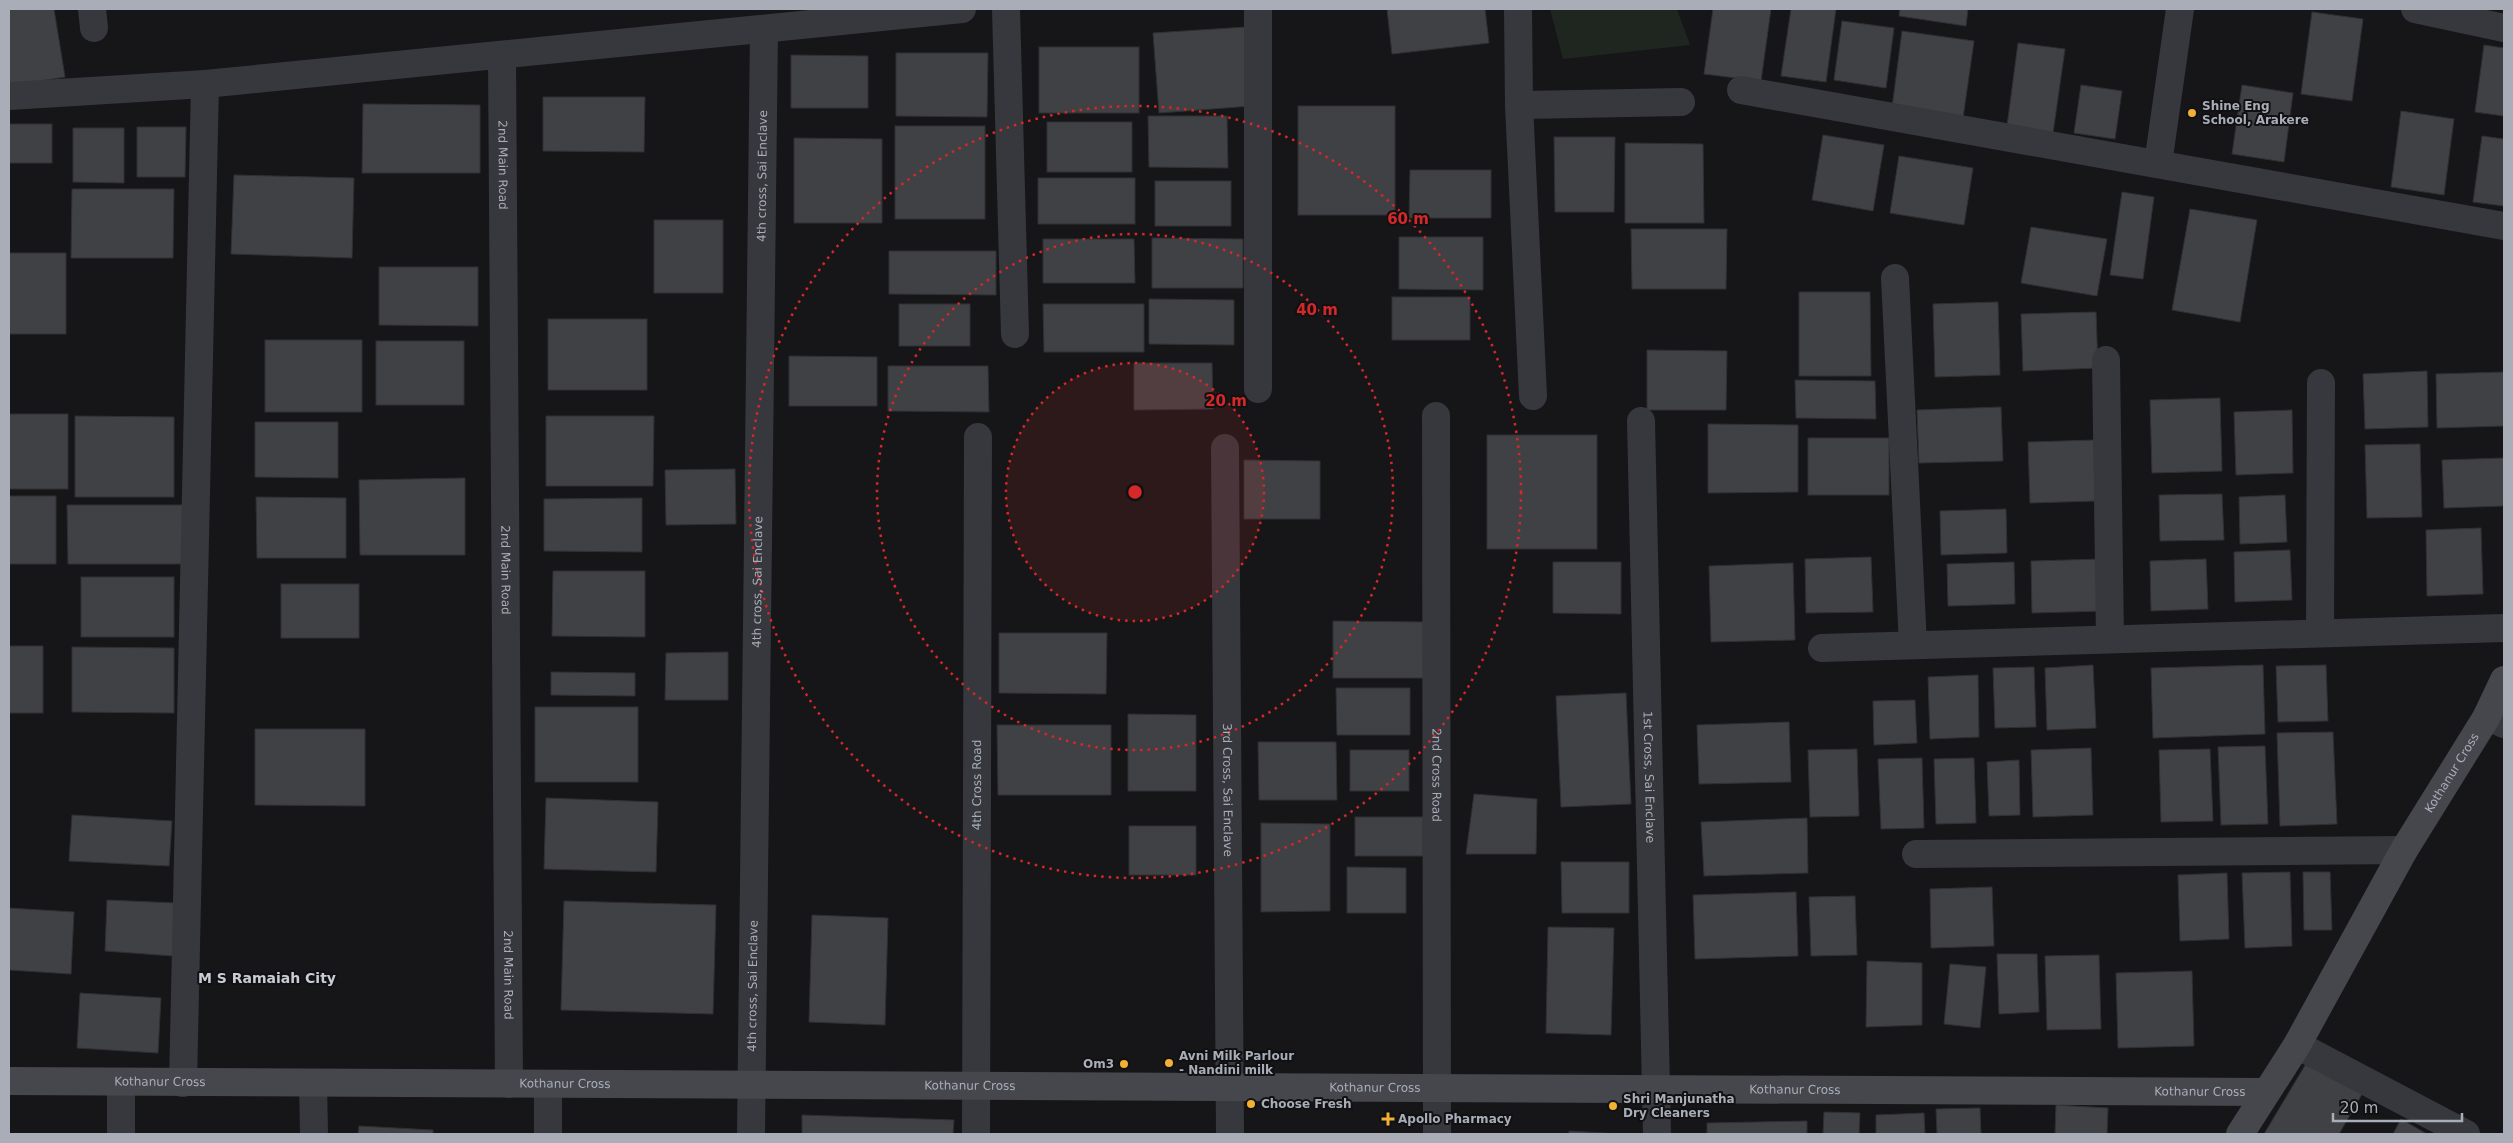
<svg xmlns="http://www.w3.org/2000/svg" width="2513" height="1143" viewBox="0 0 2513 1143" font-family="'DejaVu Sans',sans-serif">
	<rect width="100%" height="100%" fill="#161618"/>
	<polygon fill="#1e261f" points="1550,9 1677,9 1690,45 1563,59"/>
	<g fill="#404145" stroke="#303034">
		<polygon points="9,9 54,9 65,77 9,86"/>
		<polygon points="1387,9 1485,9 1489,43 1392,54"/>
		<polygon points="1713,9 1771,9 1761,81 1704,74"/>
		<polygon points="1791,9 1836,9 1826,82 1781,76"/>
		<polygon points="1900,9 1968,9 1966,26 1899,16"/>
		<polygon points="2312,12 2363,19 2352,101 2301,94"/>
		<polygon points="1842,21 1894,28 1886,88 1834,80"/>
		<polygon points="1246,27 1251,106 1159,113 1153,33"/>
		<polygon points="1902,31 1974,41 1963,118 1892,108"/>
		<polygon points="2018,43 2065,49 2053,133 2007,126"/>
		<polygon points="2484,45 2504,48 2504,116 2475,112"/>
		<rect x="1039" y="47" width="100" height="66"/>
		<polygon points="896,53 988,53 987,117 896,116"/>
		<polygon points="791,55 868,56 868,108 791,108"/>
		<polygon points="2081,85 2122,91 2115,139 2074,133"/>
		<polygon points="2242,85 2293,93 2284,162 2232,154"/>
		<polygon points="543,97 645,97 644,152 543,151"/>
		<polygon points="363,104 480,105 480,173 362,173"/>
		<rect x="1298" y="106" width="97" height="109"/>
		<polygon points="2401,111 2454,119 2444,195 2391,187"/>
		<polygon points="1148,116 1227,116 1228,168 1149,167"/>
		<rect x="1047" y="122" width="85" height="50"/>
		<rect x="9" y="124" width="43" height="39"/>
		<rect x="895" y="126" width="90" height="93"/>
		<polygon points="137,127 186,127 185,177 137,177"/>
		<polygon points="73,128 124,128 124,183 73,182"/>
		<polygon points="1823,135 1884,145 1873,211 1812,200"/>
		<polygon points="2482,136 2504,139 2504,206 2473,202"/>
		<polygon points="1554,137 1615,137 1614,212 1555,212"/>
		<polygon points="794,138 882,139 882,223 794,223"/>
		<polygon points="1625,143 1703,144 1704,223 1625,223"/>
		<polygon points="1899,156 1973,168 1964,225 1890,213"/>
		<polygon points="1410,170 1491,170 1491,218 1409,218"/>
		<polygon points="234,175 354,178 352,258 231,254"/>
		<rect x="1038" y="178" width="97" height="46"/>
		<rect x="1155" y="181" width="76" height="45"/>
		<polygon points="72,189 174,189 173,258 71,258"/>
		<polygon points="2122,192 2154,197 2143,279 2110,275"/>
		<polygon points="2190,209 2257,220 2240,322 2172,310"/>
		<rect x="654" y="220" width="69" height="73"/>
		<polygon points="2031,227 2107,239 2097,296 2021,283"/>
		<polygon points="1631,229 1727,229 1726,289 1632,289"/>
		<polygon points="1399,237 1483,237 1483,290 1399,289"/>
		<polygon points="1152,238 1243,239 1243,288 1152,288"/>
		<polygon points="1043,239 1134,239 1135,283 1043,283"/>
		<polygon points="889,251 996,251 996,295 889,294"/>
		<rect x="9" y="253" width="57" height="81"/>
		<polygon points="379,267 478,267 478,326 379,325"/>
		<polygon points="1799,292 1870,292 1871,376 1799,376"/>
		<rect x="1392" y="297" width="78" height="43"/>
		<polygon points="1149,299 1234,300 1234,345 1149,344"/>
		<polygon points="1998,302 2000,375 1935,377 1933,304"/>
		<rect x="899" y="304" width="71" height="42"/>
		<polygon points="1043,304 1144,304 1144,352 1044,352"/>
		<polygon points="2096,312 2098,368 2023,371 2021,314"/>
		<rect x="548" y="319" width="99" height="71"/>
		<rect x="265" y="340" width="97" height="72"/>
		<rect x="376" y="341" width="88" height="64"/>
		<polygon points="1647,350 1727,351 1726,410 1647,410"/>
		<polygon points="789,356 877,357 877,406 789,406"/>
		<polygon points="1134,363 1212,363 1213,409 1134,410"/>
		<polygon points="888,366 988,366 989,412 888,411"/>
		<polygon points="2427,371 2428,427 2365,429 2363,374"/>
		<polygon points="2504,372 2504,426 2437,428 2436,374"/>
		<polygon points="1795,380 1875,381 1876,419 1796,418"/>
		<polygon points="2220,398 2222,471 2152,473 2150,400"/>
		<polygon points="2001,407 2003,461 1919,463 1917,410"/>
		<polygon points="2292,410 2293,473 2236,475 2234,412"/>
		<rect x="9" y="414" width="59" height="75"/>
		<polygon points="75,416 174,417 174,497 75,497"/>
		<polygon points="546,416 654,416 653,486 546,486"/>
		<polygon points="255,422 338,422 338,478 255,477"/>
		<polygon points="1708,424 1798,425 1798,492 1708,493"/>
		<rect x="1487" y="435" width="110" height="114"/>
		<rect x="1808" y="438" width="81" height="57"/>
		<polygon points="2094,440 2095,501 2030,503 2028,442"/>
		<polygon points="2420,444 2422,517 2367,518 2365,445"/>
		<polygon points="2504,458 2504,506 2444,508 2442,460"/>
		<polygon points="1244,460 1320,461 1320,519 1244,519"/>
		<polygon points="735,469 736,524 666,525 665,470"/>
		<polygon points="465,478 465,555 360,555 359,480"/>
		<polygon points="2222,494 2224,540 2160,541 2159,495"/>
		<polygon points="2285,495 2287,542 2240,544 2239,497"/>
		<rect x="9" y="496" width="47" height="68"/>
		<polygon points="256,497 346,498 346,558 257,558"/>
		<polygon points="642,498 642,552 544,551 544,499"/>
		<polygon points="67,505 185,505 186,564 68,564"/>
		<polygon points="2006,509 2007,553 1941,555 1940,511"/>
		<polygon points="2481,528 2483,594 2427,596 2426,530"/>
		<polygon points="2290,550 2292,600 2235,602 2234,552"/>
		<polygon points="1871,557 1873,612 1806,613 1805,559"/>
		<polygon points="2103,559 2104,611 2032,613 2031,561"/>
		<polygon points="2206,559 2208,609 2151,611 2150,561"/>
		<polygon points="1553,562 1621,562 1621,614 1553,613"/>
		<polygon points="2014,562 2015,604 1948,606 1947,564"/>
		<polygon points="1793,563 1795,640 1711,642 1709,566"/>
		<polygon points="553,571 645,571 645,637 552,636"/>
		<rect x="81" y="577" width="93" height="60"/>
		<rect x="281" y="584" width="78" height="54"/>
		<polygon points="1333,621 1425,622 1424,678 1333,678"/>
		<polygon points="999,633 1107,633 1106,694 999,693"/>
		<rect x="9" y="646" width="34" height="67"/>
		<polygon points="72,647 174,648 174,713 72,712"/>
		<polygon points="728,652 728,700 665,700 666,653"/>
		<polygon points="2093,665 2096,728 2047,730 2045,668"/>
		<polygon points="2263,665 2265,734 2153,738 2151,668"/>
		<polygon points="2326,665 2328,721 2278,722 2276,666"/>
		<polygon points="2034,667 2036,727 1995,728 1993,668"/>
		<polygon points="551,672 635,673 635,696 551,695"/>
		<polygon points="1978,675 1979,737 1930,739 1928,677"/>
		<polygon points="1336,688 1410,688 1410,735 1337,735"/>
		<polygon points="1626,693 1631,804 1561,807 1556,696"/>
		<polygon points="1915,700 1917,743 1874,745 1873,701"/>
		<rect x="535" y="707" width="103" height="75"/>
		<polygon points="1128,714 1196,715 1196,791 1128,791"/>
		<polygon points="1789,722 1791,782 1699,784 1697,725"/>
		<polygon points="997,725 1111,725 1111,795 998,795"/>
		<polygon points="255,729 365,729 365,806 255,805"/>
		<polygon points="2333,732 2337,824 2280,826 2277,733"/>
		<polygon points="1258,742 1336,742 1337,800 1259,800"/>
		<polygon points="2265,746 2268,824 2221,825 2218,747"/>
		<polygon points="2091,748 2093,815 2033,817 2031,750"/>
		<polygon points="1857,749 1859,816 1810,817 1808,750"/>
		<polygon points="2210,749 2213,821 2161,822 2159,750"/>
		<rect x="1350" y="750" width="59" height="41"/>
		<polygon points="1922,758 1924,828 1881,829 1878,759"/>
		<polygon points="1974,758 1976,823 1936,824 1934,759"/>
		<polygon points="2019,760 2020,815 1989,816 1987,762"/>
		<polygon points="1474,794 1537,799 1536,854 1466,854"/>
		<polygon points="546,798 658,802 656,872 544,869"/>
		<polygon points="72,815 172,821 169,866 69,861"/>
		<rect x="1355" y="817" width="68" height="39"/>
		<polygon points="1807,818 1808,873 1704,876 1701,822"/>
		<polygon points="1261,823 1330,824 1330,911 1261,912"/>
		<rect x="1129" y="826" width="67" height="49"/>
		<polygon points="1561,862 1629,862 1629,913 1562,913"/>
		<polygon points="1347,867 1406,868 1406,913 1347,913"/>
		<polygon points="2290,872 2292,946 2245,948 2242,873"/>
		<polygon points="2303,872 2330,872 2332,930 2304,930"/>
		<polygon points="2227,873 2229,939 2180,941 2178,875"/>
		<polygon points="1992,887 1994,946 1931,948 1930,889"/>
		<polygon points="1796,892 1798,956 1695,959 1693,895"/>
		<polygon points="1855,896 1857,955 1811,956 1809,897"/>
		<polygon points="107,900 176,903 173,956 105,951"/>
		<polygon points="564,901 716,905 713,1014 561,1010"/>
		<polygon points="9,908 74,912 71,974 9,970"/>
		<polygon points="812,915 888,918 885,1025 809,1022"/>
		<polygon points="1548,927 1614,928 1611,1035 1546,1033"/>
		<polygon points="1997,954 2037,954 2039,1012 1999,1014"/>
		<polygon points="2099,955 2101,1029 2047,1030 2045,956"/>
		<polygon points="1867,961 1922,963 1922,1025 1866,1027"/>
		<polygon points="1950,964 1986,967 1980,1028 1944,1024"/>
		<polygon points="2192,971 2194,1046 2118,1048 2116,973"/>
		<polygon points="80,993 161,998 158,1053 77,1048"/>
		<polygon points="2310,1057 2365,1089 2339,1134 2264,1134"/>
		<polygon points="2056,1105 2108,1108 2107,1134 2055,1134"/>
		<polygon points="1980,1108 1981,1134 1937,1134 1936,1109"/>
		<polygon points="1824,1112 1860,1113 1859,1134 1823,1134"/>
		<polygon points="1924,1113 1925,1134 1876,1134 1876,1115"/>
		<polygon points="802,1115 954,1120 953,1134 802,1134"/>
		<polygon points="2401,1119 2427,1134 2393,1134"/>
		<polygon points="1807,1121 1807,1134 1707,1134 1707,1123"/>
		<polygon points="359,1126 433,1130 433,1134 358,1134"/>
		<polygon points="1569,1131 1621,1134 1569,1134"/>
	</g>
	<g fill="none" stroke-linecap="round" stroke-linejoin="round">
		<g stroke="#37383d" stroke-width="28">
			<polyline points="92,9 94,28"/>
			<polyline points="1006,9 1015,334"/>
			<polyline points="1258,9 1258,389"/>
			<polyline points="1518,9 1519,105 1533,396"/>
			<polyline points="2415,9 2504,28"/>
			<path id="s1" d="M502,56L509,1084"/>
			<polyline points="1741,90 2504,226"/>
			<polyline points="9,96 205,84 962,9"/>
			<polyline points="1519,105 1681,102"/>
			<polyline points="2158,164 2180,9"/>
			<polyline points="1895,278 1913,645"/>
			<polyline points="2106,360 2110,639"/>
			<path id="s2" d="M1436,416L1437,1134"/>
			<path id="s3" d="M1641,421L1657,1134"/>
			<path id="s4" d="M1225,448L1230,1134"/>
			<polyline points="2320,633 2321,383"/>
			<polyline points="1822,648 2504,628"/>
			<polyline points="2487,716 2504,724"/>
			<polyline points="1916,854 2404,850"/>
			<polyline points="2297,1045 2466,1134"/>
			<polyline points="183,1083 205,84"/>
			<polyline points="313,1083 314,1134"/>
			<polyline points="121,1134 121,1082"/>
			<polyline points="548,1134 548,1084"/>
			<path id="s5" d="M751,1134L764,29"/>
			<path id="s6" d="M976,1134L978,437"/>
		</g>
		<g stroke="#45474d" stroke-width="28">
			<path id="s7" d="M9,1081L2266,1092"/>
			<path id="s8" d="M2240,1134L2297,1045L2404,850L2486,718L2504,680"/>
		</g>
	</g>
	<circle cx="1135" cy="492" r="129" fill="#d62828" fill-opacity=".12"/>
	<g fill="none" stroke="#d62828" stroke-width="2.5" stroke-dasharray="2.5 5">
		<circle cx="1135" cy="492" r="129"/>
		<circle cx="1135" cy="492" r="258"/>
		<circle cx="1135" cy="492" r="386"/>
	</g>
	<g fill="#f2b134" stroke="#111113" stroke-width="2">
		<circle cx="2192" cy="113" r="5"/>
		<circle cx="1169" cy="1063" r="5"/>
		<circle cx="1124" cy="1064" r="5"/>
		<circle cx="1251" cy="1104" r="5"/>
		<circle cx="1613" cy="1106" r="5"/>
		<path d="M1385.5 1111.5h5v5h5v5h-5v5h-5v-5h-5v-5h5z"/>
	</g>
	<g text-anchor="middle" stroke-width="4" stroke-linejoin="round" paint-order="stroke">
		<g font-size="12" font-weight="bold" fill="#a8adb8" stroke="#111113" text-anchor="start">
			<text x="2202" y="110">Shine Eng<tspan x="2202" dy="14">School, Arakere</tspan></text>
			<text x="1179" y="1060">Avni Milk Parlour<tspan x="1179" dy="14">- Nandini milk</tspan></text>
			<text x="1114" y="1068" text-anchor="end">Om3</text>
			<text x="1623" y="1103">Shri Manjunatha<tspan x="1623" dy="14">Dry Cleaners</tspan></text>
			<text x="1261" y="1108">Choose Fresh</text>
			<text x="1398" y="1123">Apollo Pharmacy</text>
		</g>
		<g font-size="12" fill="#a8adb8" stroke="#111113">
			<text dy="4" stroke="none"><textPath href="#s1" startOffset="109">2nd Main Road</textPath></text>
			<text dy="4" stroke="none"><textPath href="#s5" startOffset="958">4th cross, Sai Enclave</textPath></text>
			<text dy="4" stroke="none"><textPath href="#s1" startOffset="514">2nd Main Road</textPath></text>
			<text dy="4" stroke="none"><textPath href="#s5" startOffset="552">4th cross, Sai Enclave</textPath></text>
			<text dy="4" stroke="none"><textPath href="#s8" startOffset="419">Kothanur Cross</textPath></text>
			<text dy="4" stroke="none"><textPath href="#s2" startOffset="359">2nd Cross Road</textPath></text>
			<text dy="4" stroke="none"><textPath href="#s3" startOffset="356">1st Cross, Sai Enclave</textPath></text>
			<text dy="4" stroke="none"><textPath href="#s6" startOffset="349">4th Cross Road</textPath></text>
			<text dy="4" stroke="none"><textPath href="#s4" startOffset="342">3rd Cross, Sai Enclave</textPath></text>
			<text dy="4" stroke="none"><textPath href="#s1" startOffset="919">2nd Main Road</textPath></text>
			<text dy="4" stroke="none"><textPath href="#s5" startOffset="148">4th cross, Sai Enclave</textPath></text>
			<text dy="4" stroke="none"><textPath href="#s7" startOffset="151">Kothanur Cross</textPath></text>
			<text dy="4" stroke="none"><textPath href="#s7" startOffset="556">Kothanur Cross</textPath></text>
			<text dy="4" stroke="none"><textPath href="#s7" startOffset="961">Kothanur Cross</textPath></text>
			<text dy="4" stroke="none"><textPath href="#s7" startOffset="1366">Kothanur Cross</textPath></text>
			<text dy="4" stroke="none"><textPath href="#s7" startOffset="1786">Kothanur Cross</textPath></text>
			<text dy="4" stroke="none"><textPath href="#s7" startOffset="2191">Kothanur Cross</textPath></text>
		</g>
		<g font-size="14" font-weight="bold" fill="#c9ccd4" stroke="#111113">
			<text x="267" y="983">M S Ramaiah City</text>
		</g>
	</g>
	<circle cx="1135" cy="492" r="8" fill="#d62828" stroke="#111113" stroke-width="2.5"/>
	<g font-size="15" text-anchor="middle" font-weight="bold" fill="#d62828" stroke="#111113" stroke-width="4" stroke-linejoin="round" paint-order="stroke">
		<text x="1408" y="224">60 m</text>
		<text x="1317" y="315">40 m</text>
		<text x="1226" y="406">20 m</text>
	</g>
	<rect width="2513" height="1143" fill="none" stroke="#a8adb8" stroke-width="20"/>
	<path d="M2333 1113v8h129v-8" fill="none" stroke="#a8adb8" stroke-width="2.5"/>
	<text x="2340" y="1113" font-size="15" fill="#a8adb8" stroke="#111113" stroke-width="4" paint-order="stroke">20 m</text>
</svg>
